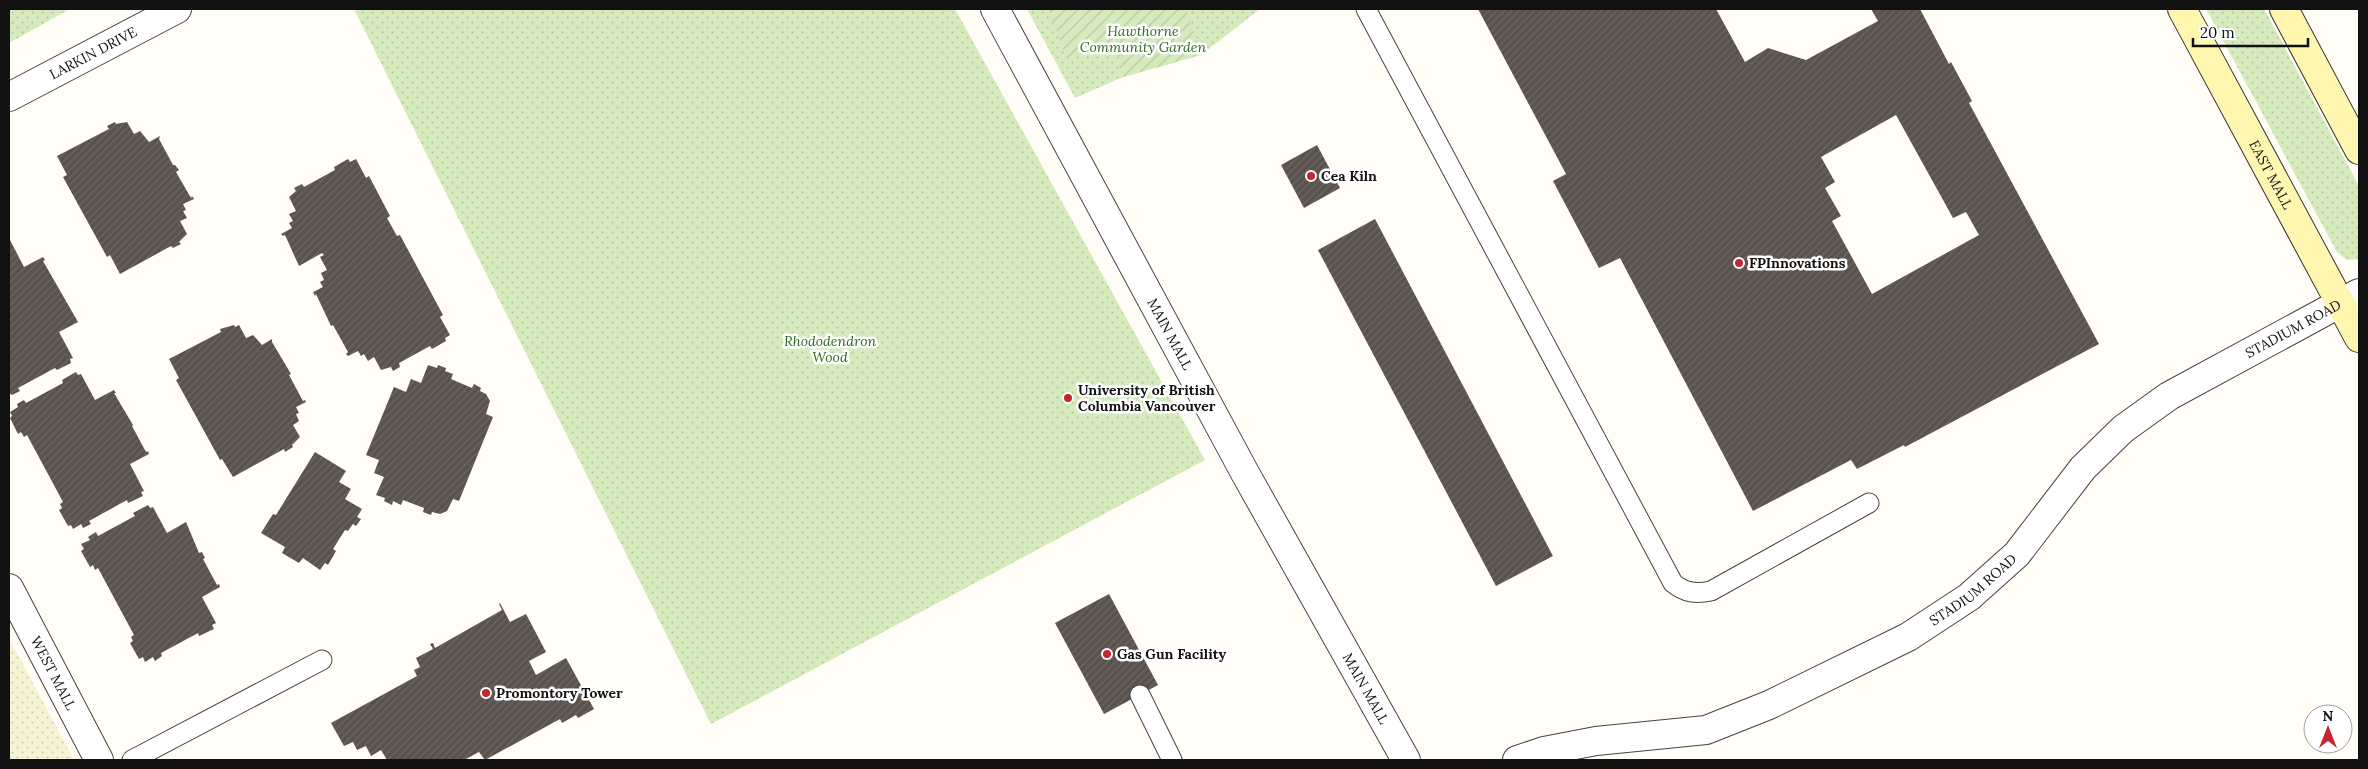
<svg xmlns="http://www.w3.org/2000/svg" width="2368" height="769" viewBox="0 0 2368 769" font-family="Lora,serif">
	<defs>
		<pattern id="farmland-dots" width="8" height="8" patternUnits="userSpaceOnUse" patternTransform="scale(1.25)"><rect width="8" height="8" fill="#f6f3d4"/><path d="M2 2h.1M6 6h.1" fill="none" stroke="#d2cfb5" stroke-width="1.8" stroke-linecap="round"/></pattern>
		<pattern id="grass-dots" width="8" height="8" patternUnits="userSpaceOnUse" patternTransform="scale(1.25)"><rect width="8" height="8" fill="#d5ebbd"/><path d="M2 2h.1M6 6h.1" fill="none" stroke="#b6c8a1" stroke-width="1.8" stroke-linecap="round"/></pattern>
		<pattern id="garden-furrows" width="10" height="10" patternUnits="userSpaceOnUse" patternTransform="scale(1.25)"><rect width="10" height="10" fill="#d5ebbd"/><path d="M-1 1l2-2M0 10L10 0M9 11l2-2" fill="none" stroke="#b6c8a1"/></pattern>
		<pattern id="building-hatch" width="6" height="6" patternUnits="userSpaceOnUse" patternTransform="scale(1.25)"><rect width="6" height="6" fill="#5a524d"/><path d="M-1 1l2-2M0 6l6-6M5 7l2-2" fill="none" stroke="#6d6662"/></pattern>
	</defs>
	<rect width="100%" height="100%" fill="#fffdf5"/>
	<polygon fill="url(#farmland-dots)" points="9,638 74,760 9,760"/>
	<g fill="url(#grass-dots)">
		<polygon points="9,9 70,9 9,43"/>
		<polygon points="354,9 955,9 1205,460 711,724"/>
		<polygon points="1027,9 1260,9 1201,55 1123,77 1075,98"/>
		<polygon points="2206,9 2264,9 2359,186 2359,259 2347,260 2337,252"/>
	</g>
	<polygon fill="url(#garden-furrows)" points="1049,9 1186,9 1201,55 1123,77 1113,46 1066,58"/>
	<g fill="url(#building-hatch)" fill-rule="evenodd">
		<path d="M1478,9H1716L1745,62L1768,48L1806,60L1878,21L1871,9H1920L1949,64L1951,62L1972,101L1969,103L2099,344L1905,447L1904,445L1857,469L1851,460L1753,511L1620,258L1599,268L1553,181L1566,174ZM1896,115L1953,218L1966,212L1979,235L1872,294L1832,221L1841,216L1825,188L1835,182L1821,157Z"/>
		<polygon points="115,122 116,124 127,122 134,134 140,131 149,142 160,136 159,139 173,165 175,165 179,170 176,172 191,198 192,196 194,199 183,204 186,210 183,211 187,218 180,221 187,234 179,242 181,244 173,248 171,246 120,274 110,255 107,257 63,177 67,175 57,156 109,129 107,126"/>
		<polygon points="1317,145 1340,188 1304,208 1281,165"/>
		<polygon points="348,159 350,162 356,159 366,178 369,176 390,216 387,218 397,236 400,235 443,315 440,317 450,335 445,338 446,341 432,349 430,346 399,363 400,367 393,371 391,367 381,370 374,357 368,361 364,354 361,356 358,351 348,356 346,354 348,352 333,325 331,326 316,294 315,296 313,292 323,287 320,282 324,280 321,273 327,270 320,257 324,255 322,253 299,266 285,235 283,236 281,234 292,228 289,223 293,221 289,214 296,211 289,197 296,191 294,188 302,184 304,187 335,170 334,167"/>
		<polygon points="1375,219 1553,556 1496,586 1318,250"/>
		<polygon points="9,238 24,267 43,257 45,260 43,261 78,322 59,332 73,358 70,359 71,363 57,370 55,368 18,388 20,391 12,395 9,393"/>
		<polygon points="234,325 235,327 239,325 246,338 253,335 262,345 272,339 272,342 291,374 289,375 303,401 305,400 306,402 296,407 299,413 296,414 299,421 293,425 300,437 292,445 293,447 285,452 284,449 233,477 222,459 220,460 176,380 179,378 169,359 221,332 220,329"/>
		<polygon points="428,365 437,368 438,365 446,368 445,371 453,374 451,379 472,388 474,384 481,388 480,391 486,394 490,401 486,414 493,417 459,501 453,499 447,511 440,514 432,512 431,515 423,512 424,508 403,500 401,505 393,501 392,505 384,501 385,498 376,495 384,477 374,473 379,460 366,455 394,387 406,392 411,379 421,383"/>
		<polygon points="76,372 78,375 81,374 95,400 114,390 116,393 114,393 133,425 132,426 146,452 148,451 149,454 130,464 144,491 141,492 143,496 128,503 127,500 89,521 91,524 83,528 81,524 73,529 71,525 68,526 59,510 62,508 60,504 63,502 27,435 24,437 21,432 18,434 10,418 12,416 10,412 18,407 17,404 24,400 26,403 63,383 62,380"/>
		<polygon points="315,452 346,471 339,482 351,489 345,499 362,509 357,517 361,519 356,526 353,524 348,531 345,530 333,549 336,551 328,565 325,563 320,570 303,558 299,563 282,553 285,547 261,533 273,514 276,515"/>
		<polygon points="148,505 150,508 153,507 167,533 186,522 199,553 202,552 205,558 203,559 217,585 219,584 220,587 202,597 216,623 212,625 214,629 199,636 198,633 161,653 162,656 155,661 153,657 145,662 143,657 139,659 130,643 133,641 131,637 134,635 98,568 95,570 93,565 90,567 81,551 84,549 81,544 90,540 88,537 96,532 98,536 135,516 133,513"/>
		<polygon points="1109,594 1158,685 1104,714 1055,623"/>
		<polygon points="500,603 510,622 526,614 546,652 529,661 536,675 566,658 594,709 578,718 576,715 562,723 560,719 485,760 479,752 464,760 387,760 381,750 371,756 366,746 357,750 353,742 344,746 331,723 417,676 414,670 420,667 416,658 433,649 430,644 433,643 435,648 502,610 499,604"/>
	</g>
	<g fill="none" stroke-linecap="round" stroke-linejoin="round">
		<defs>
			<g id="lane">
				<path d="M1366,9L1673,583C1685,593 1696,594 1711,591L1869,503"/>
				<polyline points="1140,695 1172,760"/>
				<polyline points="132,760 322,660"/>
			</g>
			<g id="street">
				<path id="s1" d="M995,9L1245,473L1406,760"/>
				<path id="s2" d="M9,97L177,9"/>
				<path id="s3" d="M9,588L99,760"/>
				<path id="s4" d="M1517,760L1544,751L1596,741L1706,730L1769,705L1908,637L1969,597L2017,554L2083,468L2123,429L2169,396L2359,293"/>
			</g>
			<g id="secondary">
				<path id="s5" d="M2182,9L2359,338"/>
				<polyline points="2284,9 2359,150"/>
			</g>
		</defs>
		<use href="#lane" stroke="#444" stroke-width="21"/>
		<use href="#street" stroke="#444" stroke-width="30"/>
		<use href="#secondary" stroke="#333" stroke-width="30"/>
		<use href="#lane" stroke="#fff" stroke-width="19"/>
		<use href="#street" stroke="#fff" stroke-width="28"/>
		<use href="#secondary" stroke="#fff6b0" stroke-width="28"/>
	</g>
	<g fill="#c4262e" stroke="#fff" stroke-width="2">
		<circle cx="1311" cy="176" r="5"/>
		<circle cx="1739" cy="263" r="5"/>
		<circle cx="1068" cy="398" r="5"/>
		<circle cx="1107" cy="654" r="5"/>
		<circle cx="486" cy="693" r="5"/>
	</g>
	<g text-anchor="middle" stroke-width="5" stroke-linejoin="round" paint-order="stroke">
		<g font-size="14" font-style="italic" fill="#2f6b1f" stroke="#fff">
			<text x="1143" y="36">Hawthorne<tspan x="1143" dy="16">Community Garden</tspan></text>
			<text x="830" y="346">Rhododendron<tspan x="830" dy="16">Wood</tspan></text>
		</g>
		<g font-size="14" fill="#111" stroke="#fff">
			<text dy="5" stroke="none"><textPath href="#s2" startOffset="95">LARKIN DRIVE</textPath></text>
			<text dy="5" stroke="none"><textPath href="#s5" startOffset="188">EAST MALL</textPath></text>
			<text dy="5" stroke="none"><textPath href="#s4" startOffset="914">STADIUM ROAD</textPath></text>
			<text dy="5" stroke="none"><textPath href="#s1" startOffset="369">MAIN MALL</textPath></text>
			<text dy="5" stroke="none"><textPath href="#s4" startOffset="495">STADIUM ROAD</textPath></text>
			<text dy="5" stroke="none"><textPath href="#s3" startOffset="96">WEST MALL</textPath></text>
			<text dy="5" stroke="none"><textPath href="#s1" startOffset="774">MAIN MALL</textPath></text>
		</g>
		<g font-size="14" font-weight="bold" fill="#111" stroke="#fff" text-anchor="start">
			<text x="1321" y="181">Cea Kiln</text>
			<text x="1749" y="268">FPInnovations</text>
			<text x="1078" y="395">University of British<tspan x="1078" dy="16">Columbia Vancouver</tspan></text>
			<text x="1117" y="659">Gas Gun Facility</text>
			<text x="496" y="698">Promontory Tower</text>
		</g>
	</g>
	<rect width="2368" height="769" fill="none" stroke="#111111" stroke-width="20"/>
	<g transform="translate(2328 729)"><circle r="24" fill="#ffffff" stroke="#a0a0a0"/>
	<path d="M0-4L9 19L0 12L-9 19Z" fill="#c4262e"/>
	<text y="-8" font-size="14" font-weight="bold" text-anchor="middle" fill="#111111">N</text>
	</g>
	<path d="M2193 38v8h115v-8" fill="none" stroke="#111111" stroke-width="2.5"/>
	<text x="2200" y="38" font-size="15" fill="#111111" stroke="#ffffff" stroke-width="4" paint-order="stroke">20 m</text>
</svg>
